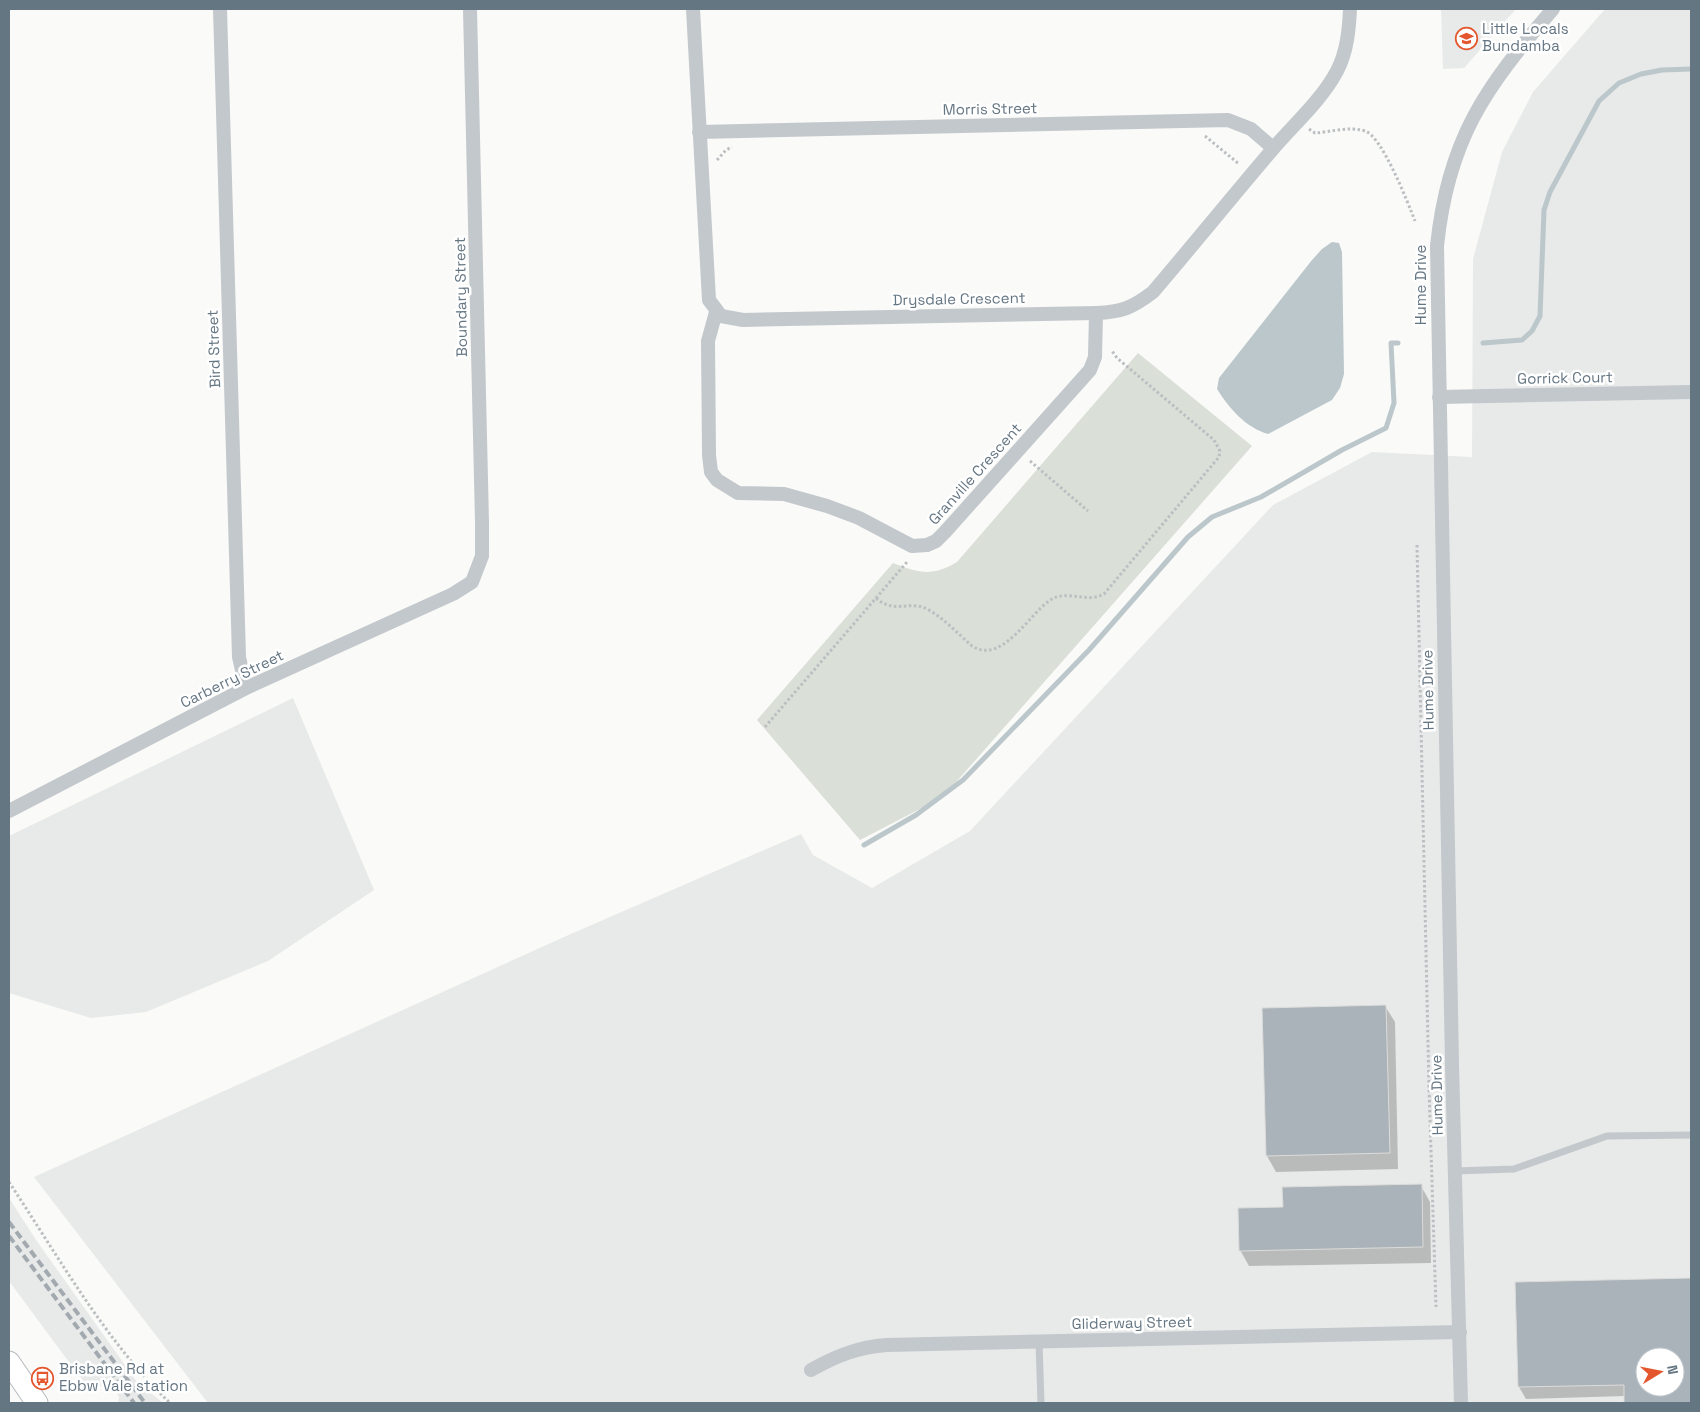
<svg xmlns="http://www.w3.org/2000/svg" width="1700" height="1412" viewBox="0 0 1700 1412" font-family="'Space Grotesk',sans-serif">
	<rect width="100%" height="100%" fill="#fafaf8"/>
	<g fill="#e8e9e9" fill-rule="evenodd">
		<polygon points="1441,9 1516,9 1464,68 1443,69"/>
		<path d="M1605,9H1691V1403H208L34,1177L564,937L801,834L813,855L872,888L970,831L1273,505L1372,452L1472,457L1473,259L1502,152L1533,92ZM1645,1357H1675V1387H1645Z"/>
		<polygon points="293,698 374,890 268,961 146,1012 91,1018 9,993 9,836"/>
		<polygon points="9,1198 36,1240 137,1382 163,1403 118,1403 119,1397 113,1387 86,1385 9,1281"/>
	</g>
	<path fill="#dadfd7" d="M1138,353L1252,446L943,797L860,840L757,720L893,563C919,573 932,577 957,562Z"/>
	<path fill="#bbc7cb" d="M1332,242L1339,243L1342,252L1344,374L1340,388L1332,400L1268,434C1246,428 1229,408 1217,389L1219,378L1312,260L1322,249Z"/>
	<g fill="#0003" fill-rule="evenodd">
		<polygon points="1385,1006 1395,1022 1398,1169 1276,1172 1267,1156"/>
		<polygon points="1421,1186 1430,1202 1431,1263 1249,1266 1240,1250 1284,1208"/>
		<path d="M1691,1279V1403H1625V1396L1526,1399L1519,1387L1517,1284ZM1645,1357H1675V1387H1645Z"/>
	</g>
	<g fill="none" stroke-linecap="round" stroke-linejoin="round">
		<g stroke="#bbc7cb" stroke-width="5">
			<polyline points="1483,343 1522,340 1532,331 1540,316 1544,210 1550,192 1599,101 1619,83 1641,74 1662,70 1691,69"/>
			<polyline points="864,845 916,815 963,780 1089,650 1188,537 1212,517 1261,497 1342,450 1386,428 1394,403 1391,343 1398,343"/>
		</g>
	</g>
	<g fill="#aab3b9" stroke="#dcdcda" fill-rule="evenodd">
		<polygon points="1386,1005 1390,1153 1266,1156 1262,1008"/>
		<polygon points="1422,1184 1423,1247 1239,1251 1238,1208 1283,1207 1282,1187"/>
		<path d="M1691,1278V1403H1624V1385L1518,1387L1515,1282ZM1645,1357H1675V1387H1645Z"/>
	</g>
	<g fill="none" stroke-linecap="round" stroke-linejoin="round">
		<defs>
			<polyline id="primary" points="9,1362 37,1403"/>
		</defs>
		<use href="#primary" stroke="#b5babe" stroke-width="23"/>
		<g stroke="#bbbfc2" stroke-width="3" stroke-dasharray="2.5 2.5" stroke-linecap="butt">
			<path d="M1309,129L1315,133C1330,132 1350,126 1365,131C1382,136 1408,203 1415,221"/>
			<polyline points="1205,136 1239,164"/>
			<polyline points="717,160 726,150 732,147"/>
			<polyline points="1030,461 1088,511"/>
			<polyline points="1417,545 1429,1088 1436,1307"/>
			<path d="M876,598C894,614 907,601 925,608C942,616 958,634 972,646C1001,665 1028,616 1049,601C1066,588 1086,604 1104,594L1219,457L1220,451L1214,440L1117,358L1112,351"/>
			<polyline points="765,727 907,562"/>
			<path d="M9,1182C58,1256 106,1342 170,1403"/>
		</g>
		<g stroke="#c3c8cc" stroke-width="7">
			<polyline points="1455,1171 1514,1169 1607,1136 1691,1135"/>
			<polyline points="1039,1342 1041,1403"/>
		</g>
		<g stroke="#c3c8cc" stroke-width="14">
			<polyline points="220,9 239,657 246,688"/>
			<path d="M693,9L709,300L721,316L743,320L1096,313C1122,312 1132,308 1153,292C1193,245 1232,197 1272,150C1294,124 1321,101 1337,71C1347,52 1349,30 1350,9"/>
			<polyline points="699,132 1228,120 1251,129 1273,148"/>
			<polyline points="716,312 708,341 709,455 711,472 717,480 738,493 784,494 827,506 859,518 912,546 927,545 936,541 945,532 1090,370 1095,357 1096,313"/>
			<polyline points="1439,397 1691,392"/>
			<polyline points="9,811 246,688 453,594 472,582 482,556 482,522 470,9"/>
			<path d="M811,1370C836,1356 858,1347 887,1345L1460,1332"/>
			<path d="M1461,1403L1452,1065L1437,246C1448,139 1485,88 1553,9"/>
		</g>
		<use href="#primary" stroke="#fff" stroke-width="21"/>
		<g stroke="#a2aab0" stroke-width="4" stroke-dasharray="8 4" stroke-linecap="butt">
			<polyline points="9,1222 145,1403"/>
			<polyline points="9,1236 134,1403"/>
		</g>
	</g>
	<defs>
		<symbol id="school-ring" viewBox="-11 -11 22 22"><circle r="9.5" fill="#fff" stroke="#e4572e" stroke-width="1.5"/><path d="M0-5L7-2L0 1L-7-2ZM-4 1L0 2.5L4 1V4Q0 6-4 4Z" fill="#e4572e"/></symbol>
		<symbol id="bus-ring" viewBox="-11 -11 22 22"><circle r="9.5" fill="#fff" stroke="#e4572e" stroke-width="1.5"/><path d="M-5-6H5V4H4V6H2V4H-2V6H-4V4H-5ZM-3.5-4V0h7V-4ZM-3.5 1.2v1.5H-2V1.2ZM2 1.2v1.5H3.5V1.2Z" fill="#e4572e"/></symbol>
	</defs>
	<g fill-rule="evenodd">
		<use href="#school-ring" x="1454" y="26" width="25" height="25"/>
		<use href="#bus-ring" x="30" y="1366" width="25" height="25"/>
	</g>
	<g text-anchor="middle" stroke-width="5" stroke-linejoin="round" paint-order="stroke">
		<g font-size="15" fill="#657683" stroke="#fff" text-anchor="start">
			<text x="1482" y="34">Little Locals<tspan x="1482" dy="17">Bundamba</tspan></text>
			<text x="59" y="1374">Brisbane Rd at<tspan x="59" dy="17">Ebbw Vale station</tspan></text>
		</g>
		<g font-size="15" fill="#657683" stroke="#fff">
			<text transform="translate(990 109) rotate(-1)" y="5">Morris Street</text>
			<text transform="translate(1421 285) rotate(-90)" y="5">Hume Drive</text>
			<text transform="translate(461 297) rotate(-91)" y="5">Boundary Street</text>
			<text transform="translate(959 299) rotate(-1)" y="5">Drysdale Crescent</text>
			<text transform="translate(214 349) rotate(-92)" y="5">Bird Street</text>
			<text transform="translate(1565 378) rotate(-1)" y="5">Gorrick Court</text>
			<text transform="translate(975 474) rotate(-48)" y="5">Granville Crescent</text>
			<text transform="translate(232 679) rotate(-26)" y="5">Carberry Street</text>
			<text transform="translate(1428 690) rotate(-91)" y="5">Hume Drive</text>
			<text transform="translate(1437 1095) rotate(-91)" y="5">Hume Drive</text>
			<text transform="translate(1132 1323) rotate(-1)" y="5">Gliderway Street</text>
		</g>
	</g>
	<rect width="1700" height="1412" fill="none" stroke="#657683" stroke-width="20"/>
	<g transform="translate(1660 1372) rotate(80)"><circle r="24" fill="#ffffff" stroke="#c1c8cd"/>
	<path d="M0-4L9 19L0 12L-9 19Z" fill="#e4572e"/>
	<text y="-8" font-size="14" font-weight="bold" text-anchor="middle" fill="#657683">N</text>
	</g>
</svg>
